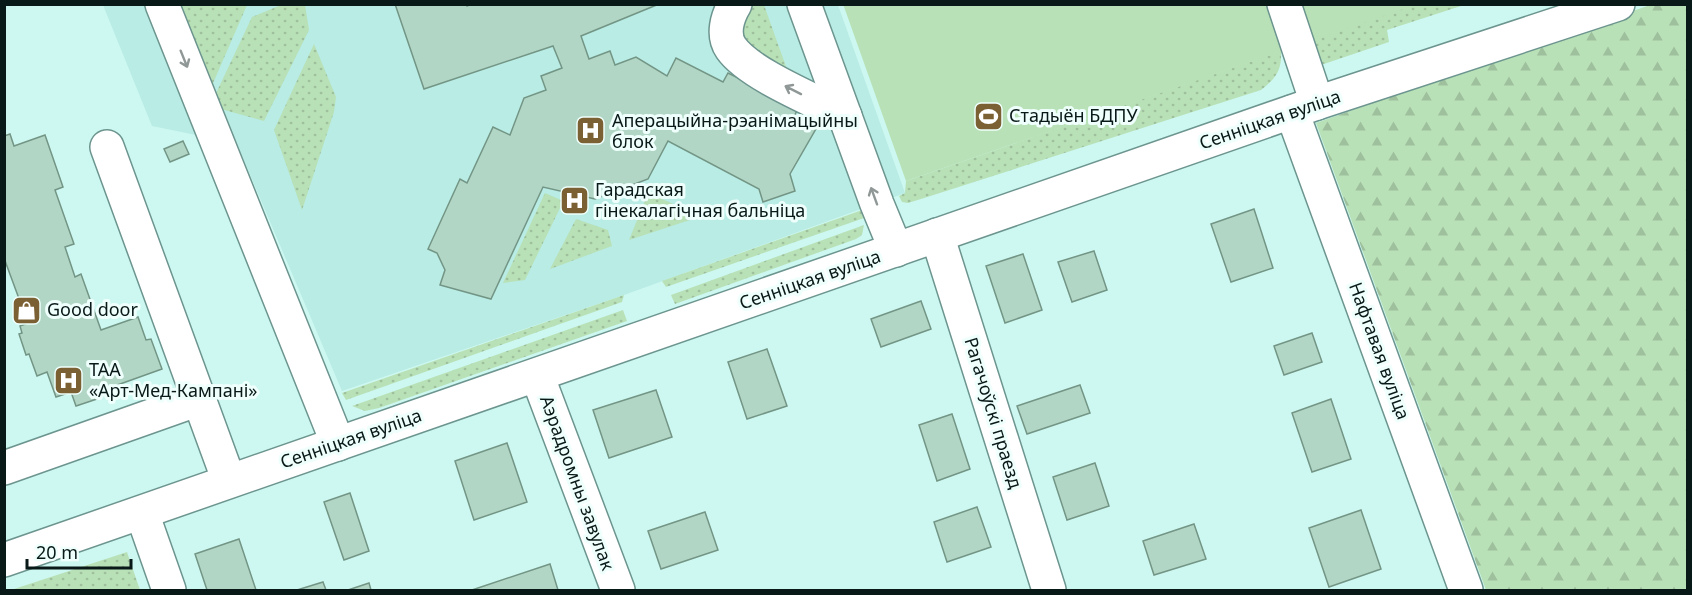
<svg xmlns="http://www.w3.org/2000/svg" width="1692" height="595" viewBox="0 0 1692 595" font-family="'Noto Sans',sans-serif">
	<defs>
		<pattern id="grass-dots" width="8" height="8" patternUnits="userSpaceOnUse" patternTransform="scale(1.5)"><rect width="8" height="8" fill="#b9e1b7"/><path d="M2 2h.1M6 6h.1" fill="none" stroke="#9ec09d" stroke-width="1.8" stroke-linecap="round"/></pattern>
		<pattern id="forest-firs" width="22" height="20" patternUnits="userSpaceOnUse" patternTransform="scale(1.5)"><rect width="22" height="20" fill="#b9e1b7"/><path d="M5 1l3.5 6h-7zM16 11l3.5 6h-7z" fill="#9ec09d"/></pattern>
	</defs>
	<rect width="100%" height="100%" fill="#cdf8f1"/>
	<polygon fill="#b8ece4" points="103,5 838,5 905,193 624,295 342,391 228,123 196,135 152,126"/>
	<g fill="url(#grass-dots)">
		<polygon points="206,4 207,6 212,4 247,5 207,97 172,5"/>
		<polygon points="281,5 305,5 309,30 264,121 210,106 252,17"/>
		<polygon points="748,5 764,5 789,75 743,45 739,15"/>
		<polygon points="1298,5 1464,5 1387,30 1389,42 1321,65"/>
		<polygon points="314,44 336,97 334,112 302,210 274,130"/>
		<path d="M1281,51C1282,71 1276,78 1261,90L921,199L908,203L902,202L899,196L905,193L906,181Z"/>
		<polygon points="545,193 561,200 562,204 525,280 503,283"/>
		<polygon points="648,193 701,216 702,216 629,240"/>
		<polygon points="865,209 867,217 666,287 662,281"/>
		<polygon points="576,219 608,230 612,246 550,269"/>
		<polygon points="864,225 862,235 856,239 675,304 671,295"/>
		<polygon points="624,295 622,302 346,400 342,393"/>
		<polygon points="623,310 627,321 379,408 365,411 352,406"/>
		<polygon points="127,552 140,590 11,590"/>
	</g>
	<polygon fill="url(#forest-firs)" points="1650,5 1687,5 1687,590 1486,590 1316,123"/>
	<polygon fill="#b9e1b7" points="843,4 1415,5 906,181"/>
	<g fill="#b2d6c5" stroke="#739585" stroke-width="1.5">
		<polygon points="395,4 466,4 467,6 472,4 659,4 581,36 589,59 610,51 615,65 636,57 667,76 676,58 723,82 728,73 798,108 794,117 817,127 790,174 795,191 763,202 759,189 668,141 648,179 595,199 543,187 491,299 440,285 445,270 437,253 428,249 460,179 467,183 493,127 510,135 524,98 546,90 541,76 562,68 553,46 424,89"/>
		<polygon points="10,134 14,146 45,135 63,187 55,190 74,244 65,247 75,277 81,274 101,330 138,317 146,340 151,339 162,369 95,393 97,399 76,406 71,392 56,397 47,372 37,376 29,354 26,355 19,334 22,333 20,326 28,323 4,258 4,136"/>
		<polygon points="183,141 189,154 170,162 164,149"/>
		<polygon points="1254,209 1273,268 1231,282 1211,224"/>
		<polygon points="1094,251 1107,290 1072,302 1058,262"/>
		<polygon points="1023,254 1042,310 1005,323 986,266"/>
		<polygon points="921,301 931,329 881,347 871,319"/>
		<polygon points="1312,333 1322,362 1284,375 1274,346"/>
		<polygon points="767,349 787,406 747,419 728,362"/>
		<polygon points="1080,385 1090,413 1027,434 1017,406"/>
		<polygon points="656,390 672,437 609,458 593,410"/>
		<polygon points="1331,399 1351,459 1312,472 1292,413"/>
		<polygon points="952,414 970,469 937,481 919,425"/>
		<polygon points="507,443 527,502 474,520 455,461"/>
		<polygon points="1095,463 1109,506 1067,520 1053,477"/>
		<polygon points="350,493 369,551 344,560 324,502"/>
		<polygon points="977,507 991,547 947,562 934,522"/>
		<polygon points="1361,510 1381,569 1329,587 1309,528"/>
		<polygon points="705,512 718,550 661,569 648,531"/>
		<polygon points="1194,524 1206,559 1154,575 1143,541"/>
		<polygon points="239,539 256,590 207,590 195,554"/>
		<polygon points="550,564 558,590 472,590"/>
		<polygon points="323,582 326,590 297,590"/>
		<polygon points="369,583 371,590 348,590"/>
	</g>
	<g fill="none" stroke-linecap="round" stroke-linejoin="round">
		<defs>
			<g id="minor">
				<polyline points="162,4 338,444"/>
				<path d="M735,4C727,17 722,35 731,48C749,74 816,101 845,116"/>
				<polyline points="804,4 877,204 896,250"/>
				<polyline points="1284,4 1317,103"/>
				<polyline points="1292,112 1466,590"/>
				<polyline points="107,147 199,399"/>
				<polyline points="937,235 1049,590"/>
				<polyline points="537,375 618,590"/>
				<polyline points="4,468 199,399 229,481"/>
				<polyline points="142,513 169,590"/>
				<polyline points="4,560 1317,103 1618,4"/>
			</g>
		</defs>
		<use href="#minor" stroke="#6d958f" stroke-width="36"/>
		<use href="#minor" stroke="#fff" stroke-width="33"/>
	</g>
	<defs><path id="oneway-shaft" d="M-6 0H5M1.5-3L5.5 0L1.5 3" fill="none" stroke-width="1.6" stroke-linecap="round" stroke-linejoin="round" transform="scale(1.5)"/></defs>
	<g stroke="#909897">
		<use href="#oneway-shaft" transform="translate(184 59) rotate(68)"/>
		<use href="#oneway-shaft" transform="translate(793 90) rotate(-153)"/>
		<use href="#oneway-shaft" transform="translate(874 196) rotate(-110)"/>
	</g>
	<defs>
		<symbol id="stadium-square" viewBox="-11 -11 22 22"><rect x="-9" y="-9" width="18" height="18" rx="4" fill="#7a6032" stroke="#eefffc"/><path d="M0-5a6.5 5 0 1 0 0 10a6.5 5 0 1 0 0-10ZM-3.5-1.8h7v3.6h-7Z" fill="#fff"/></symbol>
		<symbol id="hospital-square" viewBox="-11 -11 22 22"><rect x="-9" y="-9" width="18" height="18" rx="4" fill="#7a6032" stroke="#eefffc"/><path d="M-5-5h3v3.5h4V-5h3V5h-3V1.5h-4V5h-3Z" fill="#fff"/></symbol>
		<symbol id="shop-square" viewBox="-11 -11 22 22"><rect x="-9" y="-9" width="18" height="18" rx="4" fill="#7a6032" stroke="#eefffc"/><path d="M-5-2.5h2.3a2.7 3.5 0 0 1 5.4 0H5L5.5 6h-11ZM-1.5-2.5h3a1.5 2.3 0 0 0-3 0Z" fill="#fff"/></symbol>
	</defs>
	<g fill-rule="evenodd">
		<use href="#stadium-square" x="972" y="100" width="33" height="33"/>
		<use href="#hospital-square" x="574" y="114" width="33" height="33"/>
		<use href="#hospital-square" x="558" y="184" width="33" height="33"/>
		<use href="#shop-square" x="10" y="294" width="33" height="33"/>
		<use href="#hospital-square" x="52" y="364" width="33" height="33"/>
	</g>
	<g text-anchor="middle" stroke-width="6" stroke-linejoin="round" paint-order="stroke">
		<g font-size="18" fill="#091917" stroke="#eefffc" text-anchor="start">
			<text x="1009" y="122">Стадыён БДПУ</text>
			<text x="612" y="127">Аперацыйна-рэанімацыйны<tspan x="612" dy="21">блок</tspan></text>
			<text x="595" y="196">Гарадская<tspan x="595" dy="21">гінекалагічная бальніца</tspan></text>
			<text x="47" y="316">Good door</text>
			<text x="89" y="376">ТАА<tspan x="89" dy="21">«Арт-Мед-Кампані»</tspan></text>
		</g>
		<g font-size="18" fill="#091917" stroke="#eefffc">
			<text transform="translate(1270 120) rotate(-19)" y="6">Сенніцкая вуліца</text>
			<text transform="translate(810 280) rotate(-19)" y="6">Сенніцкая вуліца</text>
			<text transform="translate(1379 351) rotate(70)" y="6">Нафтавая вуліца</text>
			<text transform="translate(993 413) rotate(73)" y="6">Рагачоўскі праезд</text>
			<text transform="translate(351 439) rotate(-19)" y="6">Сенніцкая вуліца</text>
			<text transform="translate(577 483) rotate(70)" y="6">Аэрадромны завулак</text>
		</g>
	</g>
	<rect width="1692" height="595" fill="none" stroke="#091917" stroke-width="12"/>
	<path d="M27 559v9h104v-9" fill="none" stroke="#091917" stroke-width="3"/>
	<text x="36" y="559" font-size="18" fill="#091917" stroke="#eefffc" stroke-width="4.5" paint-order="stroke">20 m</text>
</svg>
